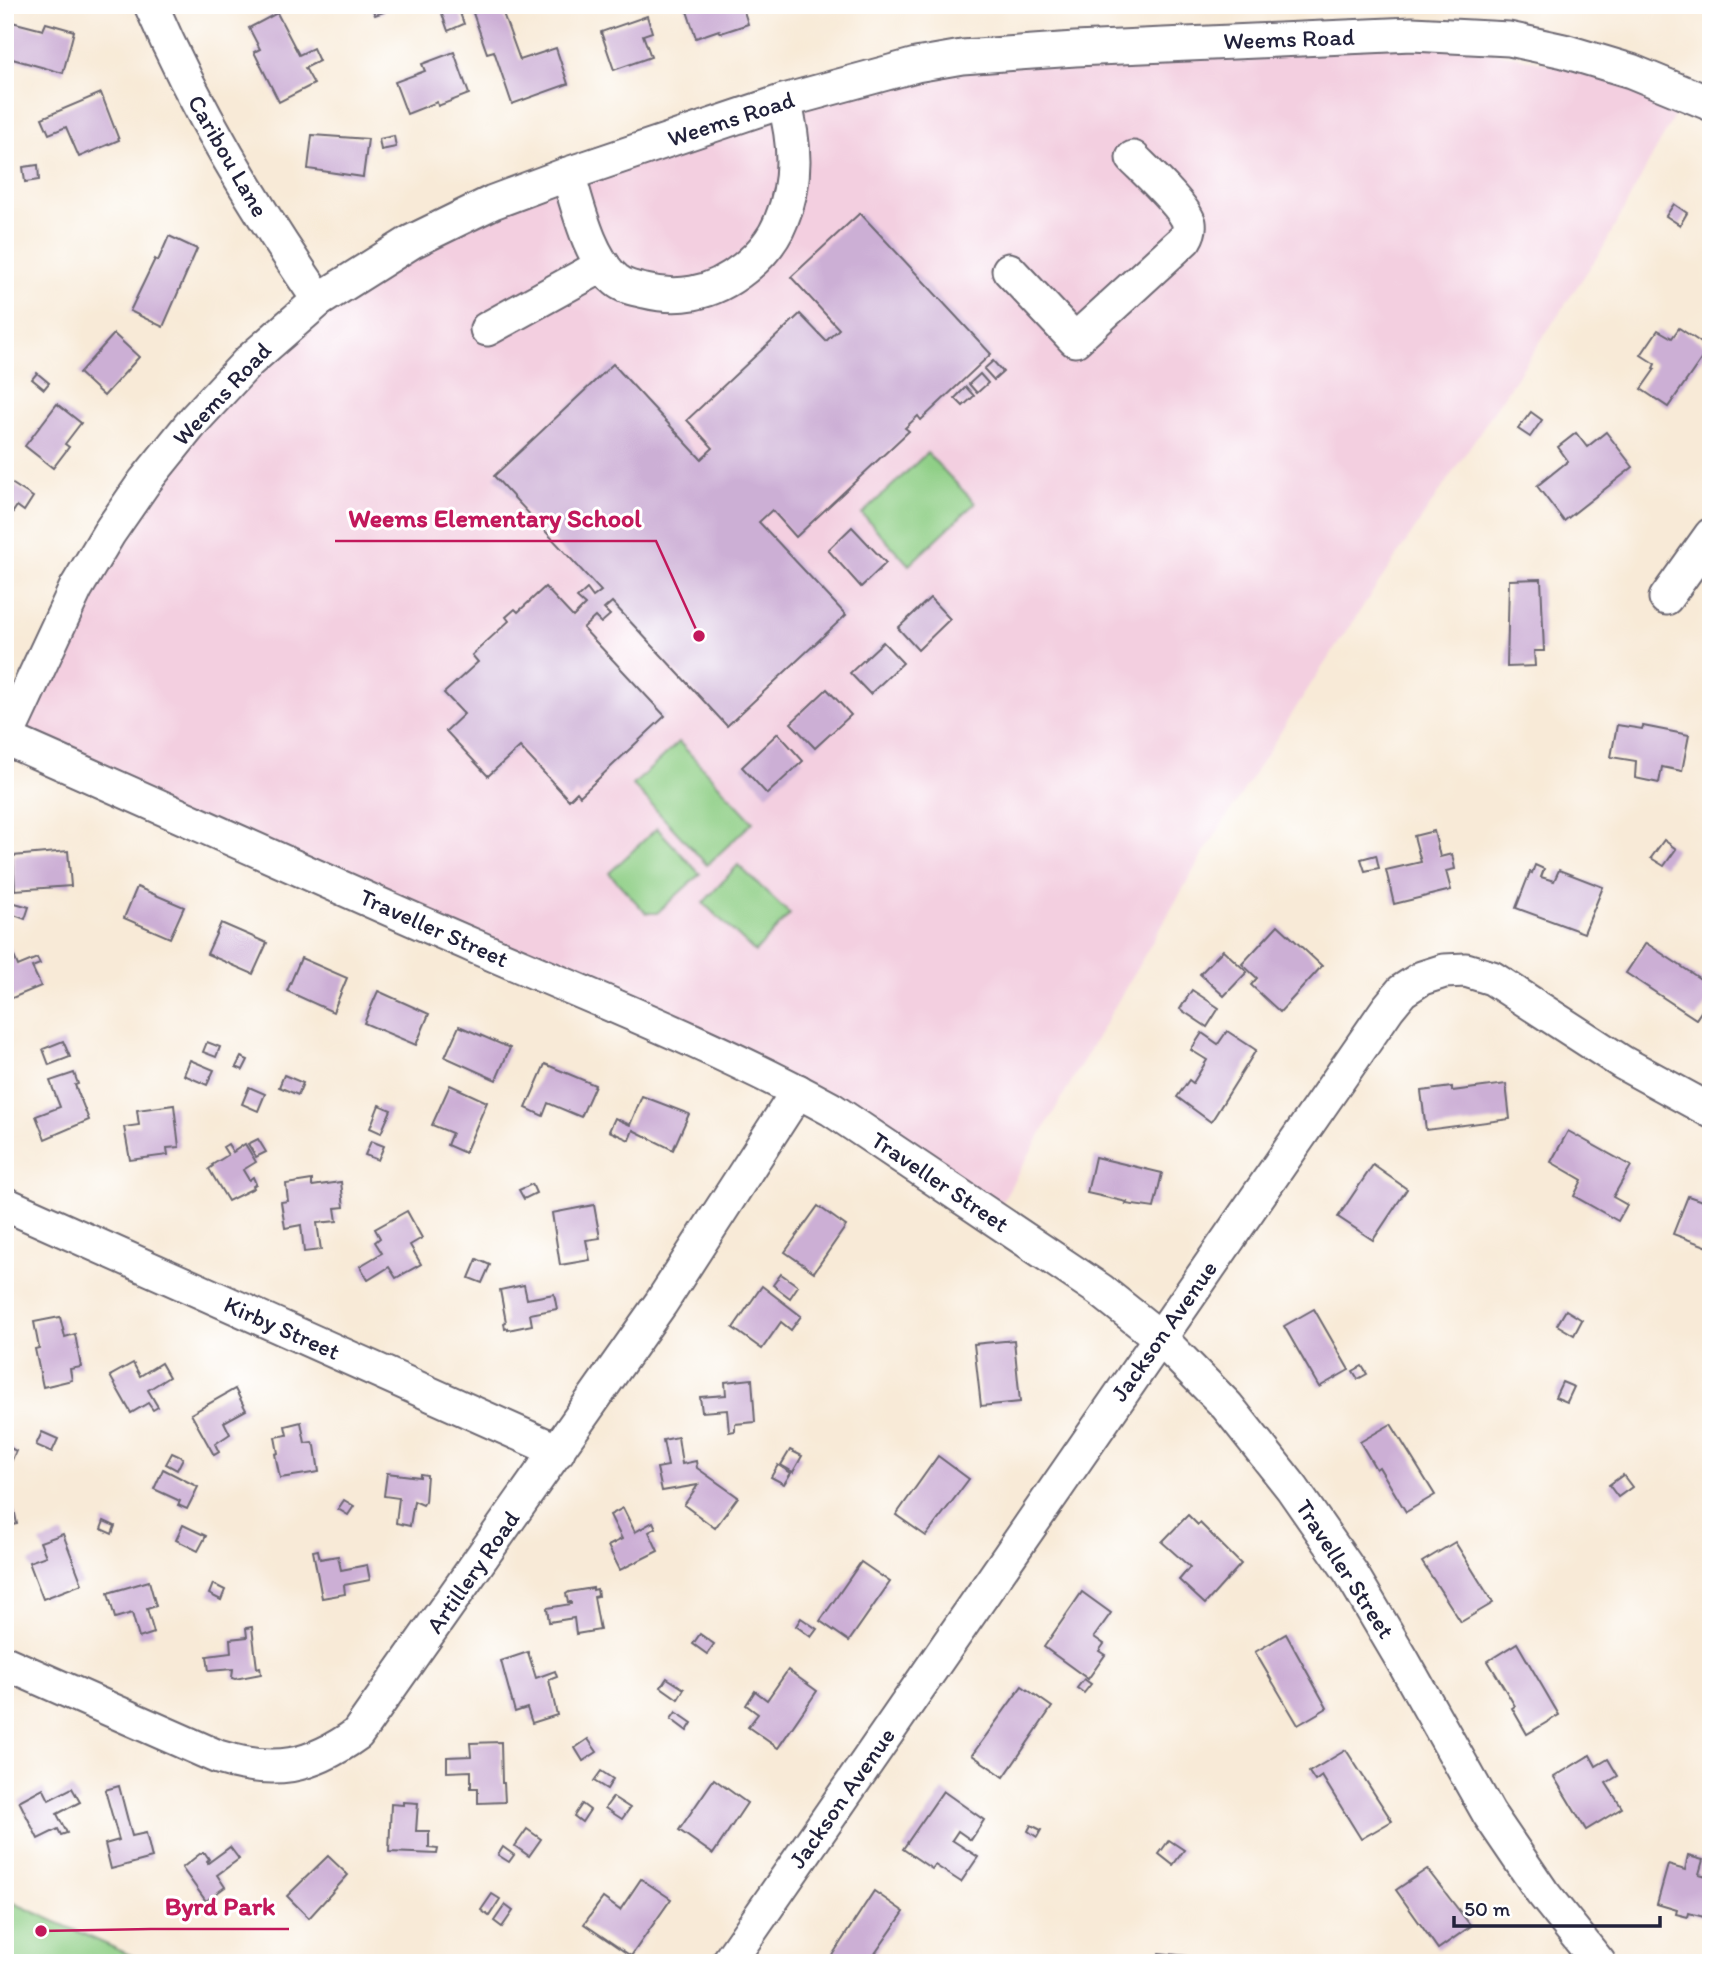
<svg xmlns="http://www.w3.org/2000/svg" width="1716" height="1968" viewBox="0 0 1716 1968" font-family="Itim,sans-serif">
	<rect width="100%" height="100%" fill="#fff"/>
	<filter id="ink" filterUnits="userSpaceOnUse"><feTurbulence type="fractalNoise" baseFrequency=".0143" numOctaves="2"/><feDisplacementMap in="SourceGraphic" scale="14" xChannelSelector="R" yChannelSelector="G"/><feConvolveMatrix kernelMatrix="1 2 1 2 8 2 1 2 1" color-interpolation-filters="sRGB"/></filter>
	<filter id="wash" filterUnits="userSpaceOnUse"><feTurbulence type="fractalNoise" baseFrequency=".00686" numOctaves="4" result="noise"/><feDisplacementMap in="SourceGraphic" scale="28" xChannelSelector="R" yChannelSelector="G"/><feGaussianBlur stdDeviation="1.57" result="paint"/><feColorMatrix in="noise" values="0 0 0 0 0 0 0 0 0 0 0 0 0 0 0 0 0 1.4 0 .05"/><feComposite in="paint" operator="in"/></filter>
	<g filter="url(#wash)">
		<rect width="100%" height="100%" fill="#f8ead7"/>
		<polygon fill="#f3cfe0" points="1412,34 1686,94 1603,248 1311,684 1199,861 993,1217 830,1109 6,738 195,419 411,242 875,76"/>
		<g fill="#8fcf86" stroke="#587860" stroke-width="2">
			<polygon points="927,453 975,503 909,565 862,514"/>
			<polygon points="679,742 753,822 707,865 633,785"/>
			<polygon points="657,828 700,874 657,913 646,913 609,873"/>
			<polygon points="738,865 790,914 755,952 703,903"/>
			<polygon points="5,1899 148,1963 5,1963"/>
		</g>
		<g id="blocks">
			<g fill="#ccafd5">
				<polygon points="381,5 384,12 375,15 371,6"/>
				<polygon points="439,5 457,5 464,24 448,31"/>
				<polygon points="496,5 500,5 520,60 556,48 568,84 512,104 494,51 487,53 473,13"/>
				<polygon points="693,5 742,5 748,24 721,33 719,30 696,38 686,8"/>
				<polygon points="277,13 299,55 313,48 319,61 305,68 314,84 279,102 254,52 260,49 249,28"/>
				<polygon points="647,16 652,32 643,35 651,57 614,70 601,32"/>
				<polygon points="8,21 43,30 46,23 74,31 63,73 5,57 5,31"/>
				<polygon points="454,52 469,94 438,106 437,102 407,114 395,82 425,71 422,64"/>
				<polygon points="101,93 119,140 79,157 66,127 49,134 42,118"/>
				<polygon points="312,135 368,139 363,177 308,169"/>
				<polygon points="394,136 396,147 381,150 379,139"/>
				<polygon points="38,165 39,180 25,182 23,167"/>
				<polygon points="1674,204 1687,213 1680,225 1666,216"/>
				<polygon points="860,213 991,354 921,420 918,416 905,428 909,431 796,537 772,510 759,522 846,615 727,726 612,602 604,609 610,615 601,623 595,617 583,628 665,716 580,796 577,792 569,800 520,747 488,776 446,731 464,714 444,693 478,662 472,655 509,621 506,617 515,609 518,612 545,587 573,617 585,605 577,598 587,589 593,597 601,591 494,476 613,364 701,459 713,448 687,420 800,314 826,341 839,329 791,277"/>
				<polygon points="169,236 197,249 163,327 130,311 155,259 158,261"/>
				<polygon points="1679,328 1709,348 1668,407 1641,389 1655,369 1653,368 1655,364 1641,355 1658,330 1672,338"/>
				<polygon points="114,334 139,357 104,396 79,373"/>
				<polygon points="993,361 1003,372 994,380 984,369"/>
				<polygon points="37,373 49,383 44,389 32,379"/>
				<polygon points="980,374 988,383 977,393 969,384"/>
				<polygon points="966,387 974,396 963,406 955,398"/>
				<polygon points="57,404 81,423 65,444 69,447 53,468 25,446"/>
				<polygon points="1531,412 1542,420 1530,437 1518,429"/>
				<polygon points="1606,432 1633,467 1564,521 1537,486 1568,461 1558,447 1576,433 1587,447"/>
				<polygon points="5,479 33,497 24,511 17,506 5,524"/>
				<polygon points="852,527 886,563 861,587 828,550"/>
				<polygon points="1541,579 1544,651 1534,651 1535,666 1507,667 1509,580"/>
				<polygon points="930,598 950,619 918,650 898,628"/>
				<polygon points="883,642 903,663 870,694 850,673"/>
				<polygon points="827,689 851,715 815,748 791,723"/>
				<polygon points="1617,725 1642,729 1643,726 1689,735 1682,771 1662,767 1659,783 1635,778 1636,761 1611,757"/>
				<polygon points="778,733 803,761 767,794 742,767"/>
				<polygon points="1434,831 1440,857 1452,854 1455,869 1446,871 1451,890 1394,904 1386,870 1421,862 1414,836"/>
				<polygon points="1664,840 1676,849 1664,866 1651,858"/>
				<polygon points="68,851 71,886 15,890 13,856"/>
				<polygon points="1376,855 1379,868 1365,871 1361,859"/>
				<polygon points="1535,865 1544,869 1541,877 1554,881 1559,870 1603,887 1584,933 1516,908 1530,872 1532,873"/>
				<polygon points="137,887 184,907 170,938 124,918"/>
				<polygon points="15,903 29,907 25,919 11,914"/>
				<polygon points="221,923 267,943 253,974 207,954"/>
				<polygon points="1278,925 1322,966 1280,1012 1251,985 1257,978 1242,964"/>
				<polygon points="8,942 18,966 37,958 40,964 32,967 41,986 5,1001 5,943"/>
				<polygon points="1646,943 1711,986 1711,997 1696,1019 1626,973"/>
				<polygon points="1223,950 1247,972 1224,996 1200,974"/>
				<polygon points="301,958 347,978 333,1012 287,991"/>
				<polygon points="1192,990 1219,1008 1207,1027 1180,1009"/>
				<polygon points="378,991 429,1014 416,1045 364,1023"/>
				<polygon points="459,1026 510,1048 496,1080 445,1057"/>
				<polygon points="1227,1031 1256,1050 1211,1122 1177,1097 1189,1080 1193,1083 1207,1060 1191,1050 1202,1033 1218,1044"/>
				<polygon points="63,1041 70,1057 49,1065 43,1049"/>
				<polygon points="207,1042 220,1047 216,1057 203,1052"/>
				<polygon points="241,1057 248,1060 243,1070 236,1067"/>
				<polygon points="190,1060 214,1070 207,1085 184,1075"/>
				<polygon points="545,1064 595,1085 581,1117 548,1103 543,1116 526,1108"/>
				<polygon points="74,1073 78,1084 75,1085 89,1120 45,1139 36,1116 60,1107 50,1081"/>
				<polygon points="284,1075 303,1083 298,1095 279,1087"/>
				<polygon points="1506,1084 1510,1119 1426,1130 1421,1091 1452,1087 1452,1091"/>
				<polygon points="450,1085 487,1102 465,1153 447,1145 452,1133 432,1125"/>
				<polygon points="249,1087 265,1094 258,1111 242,1104"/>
				<polygon points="642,1096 689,1114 673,1150 633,1130 629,1140 609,1131 615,1118 630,1125"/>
				<polygon points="174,1105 179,1147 167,1148 168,1155 130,1160 124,1127 139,1125 137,1110"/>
				<polygon points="379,1105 391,1110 381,1133 370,1128"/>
				<polygon points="1568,1131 1631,1166 1613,1197 1627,1205 1618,1221 1574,1196 1582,1180 1551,1162"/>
				<polygon points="258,1139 266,1152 256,1157 248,1144"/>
				<polygon points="371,1141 384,1146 378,1160 365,1155"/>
				<polygon points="228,1144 233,1152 245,1144 256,1162 243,1170 249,1180 253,1177 256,1184 253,1186 254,1188 228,1201 209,1169 213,1166 212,1165 228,1155 223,1147"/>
				<polygon points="1095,1157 1162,1173 1154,1208 1126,1204 1127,1202 1087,1193"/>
				<polygon points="1373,1165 1407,1189 1373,1240 1338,1217"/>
				<polygon points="312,1180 312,1186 341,1182 344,1207 335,1208 337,1221 317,1223 321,1250 304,1252 301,1225 285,1228 281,1202 288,1201 286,1184"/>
				<polygon points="532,1184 536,1193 524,1199 519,1190"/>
				<polygon points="1688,1196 1711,1204 1711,1248 1673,1234"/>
				<polygon points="594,1205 600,1238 586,1240 590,1260 560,1265 552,1213"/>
				<polygon points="818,1206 846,1226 814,1272 785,1252"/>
				<polygon points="407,1211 422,1238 410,1245 421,1264 396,1278 389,1267 368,1280 360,1266 382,1253 375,1242 380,1238 375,1229"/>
				<polygon points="477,1259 490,1265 482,1283 469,1278"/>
				<polygon points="781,1274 798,1286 790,1298 773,1285"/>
				<polygon points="524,1285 527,1299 554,1294 557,1309 530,1314 532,1325 508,1330 508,1328 505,1329 504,1323 506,1322 500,1290"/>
				<polygon points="762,1286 801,1316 791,1330 781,1322 762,1349 733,1328"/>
				<polygon points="1314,1309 1349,1370 1319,1387 1284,1326"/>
				<polygon points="1566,1310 1582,1320 1574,1335 1557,1325"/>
				<polygon points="60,1317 65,1337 75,1334 81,1367 70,1369 72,1380 43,1387 35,1349 39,1348 34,1322"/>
				<polygon points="1014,1340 1020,1402 981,1406 974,1344"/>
				<polygon points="133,1363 140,1376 161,1363 169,1377 148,1390 158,1407 153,1410 148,1403 131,1413 110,1376"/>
				<polygon points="1362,1366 1367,1374 1358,1379 1353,1371"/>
				<polygon points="752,1379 755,1422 735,1424 735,1431 729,1432 727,1410 702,1412 700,1397 726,1395 725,1382"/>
				<polygon points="1562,1382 1574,1387 1567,1402 1555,1397"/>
				<polygon points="235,1389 246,1410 224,1422 230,1434 215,1444 219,1452 214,1455 191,1414"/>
				<polygon points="301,1422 305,1443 312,1442 315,1446 319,1472 280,1478 275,1454 278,1453 275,1437 287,1435 285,1426"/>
				<polygon points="1391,1424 1435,1495 1406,1512 1379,1467 1376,1469 1360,1442"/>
				<polygon points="42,1432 58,1439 52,1452 36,1445"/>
				<polygon points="678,1437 682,1464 696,1461 697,1468 738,1497 715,1528 684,1505 698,1485 662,1491 657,1468 668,1466 663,1440"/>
				<polygon points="5,1445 16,1451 11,1462 5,1460"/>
				<polygon points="790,1450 802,1456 793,1472 781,1465"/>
				<polygon points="172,1453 183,1458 177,1470 166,1464"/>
				<polygon points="938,1456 969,1479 926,1536 896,1515"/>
				<polygon points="778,1465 791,1473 784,1484 771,1477"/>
				<polygon points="163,1469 198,1487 187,1509 178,1505 180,1501 154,1489"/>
				<polygon points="387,1473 420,1477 420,1474 427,1475 425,1502 423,1505 414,1501 410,1526 396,1523 399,1498 384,1496"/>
				<polygon points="1623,1475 1632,1487 1618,1497 1609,1485"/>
				<polygon points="12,1499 17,1524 8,1526 9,1528 5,1529 5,1500"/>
				<polygon points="344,1500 354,1506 348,1515 338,1509"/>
				<polygon points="623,1508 635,1532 653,1522 656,1528 649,1532 658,1551 620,1570 608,1546 622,1539 610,1515"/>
				<polygon points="1188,1515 1198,1525 1200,1523 1241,1564 1205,1604 1179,1580 1190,1567 1162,1542"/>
				<polygon points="104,1521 115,1526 112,1534 101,1529"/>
				<polygon points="183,1525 206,1536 198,1551 176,1540"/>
				<polygon points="63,1534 82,1584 43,1599 29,1562 46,1556 40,1542"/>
				<polygon points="1455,1542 1493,1603 1461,1622 1422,1562"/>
				<polygon points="318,1550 320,1559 338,1556 341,1570 367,1565 370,1580 344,1585 345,1594 322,1598 313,1551"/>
				<polygon points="861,1562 890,1582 849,1641 820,1621"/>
				<polygon points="149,1581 156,1606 147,1609 154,1633 139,1638 132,1613 115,1618 108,1593"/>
				<polygon points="213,1584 225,1590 221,1600 209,1594"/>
				<polygon points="593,1588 593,1590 597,1589 598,1596 594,1597 600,1630 576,1634 574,1618 549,1622 547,1608 571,1604 571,1602 568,1602 566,1594 569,1592"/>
				<polygon points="1082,1592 1111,1613 1094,1637 1104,1644 1099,1651 1105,1655 1088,1679 1044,1647"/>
				<polygon points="801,1618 817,1629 811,1637 796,1626"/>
				<polygon points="252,1627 257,1668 260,1667 261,1674 235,1679 232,1678 233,1669 209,1671 207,1656 231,1653 230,1639 247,1637 246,1628"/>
				<polygon points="700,1634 714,1644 707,1654 693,1644"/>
				<polygon points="1286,1634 1327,1708 1298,1725 1255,1652"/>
				<polygon points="1517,1643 1559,1715 1527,1734 1512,1708 1515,1706 1488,1661"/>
				<polygon points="528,1652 536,1678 555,1671 557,1677 549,1680 557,1715 532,1723 527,1708 515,1712 501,1661"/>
				<polygon points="788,1670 817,1691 778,1748 748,1727 758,1714 746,1705 755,1691 767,1700"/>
				<polygon points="667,1678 684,1689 678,1699 661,1687"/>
				<polygon points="1084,1679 1091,1684 1084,1693 1077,1688"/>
				<polygon points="1022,1686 1052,1707 1004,1777 972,1755"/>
				<polygon points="676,1712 692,1723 687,1731 671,1719"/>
				<polygon points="588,1739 597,1752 583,1761 575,1748"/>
				<polygon points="501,1742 502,1783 504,1783 505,1802 478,1803 478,1788 471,1788 471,1771 447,1772 447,1757 471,1756 470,1743"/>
				<polygon points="1346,1750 1392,1821 1361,1839 1322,1776 1315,1781 1309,1772"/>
				<polygon points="1590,1755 1596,1766 1608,1759 1618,1776 1606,1783 1622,1808 1586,1830 1554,1777"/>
				<polygon points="601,1771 613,1779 607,1789 594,1781"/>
				<polygon points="714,1779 747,1803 713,1854 679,1830"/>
				<polygon points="119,1786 132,1836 146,1833 152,1858 111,1869 105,1844 119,1840 105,1790"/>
				<polygon points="43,1788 49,1800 72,1788 80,1802 57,1814 67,1833 61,1835 58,1829 38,1839 19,1801"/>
				<polygon points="943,1791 984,1820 971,1840 958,1831 952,1840 978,1857 961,1882 935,1865 932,1869 903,1849"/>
				<polygon points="613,1797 630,1808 622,1819 605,1808"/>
				<polygon points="403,1802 418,1803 416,1831 429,1831 429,1848 438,1849 437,1854 389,1852 391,1804 403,1805"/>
				<polygon points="582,1804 590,1810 582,1822 574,1816"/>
				<polygon points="1031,1825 1041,1830 1037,1837 1028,1831"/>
				<polygon points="527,1829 541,1839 529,1856 515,1846"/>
				<polygon points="1169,1840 1184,1850 1173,1865 1159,1854"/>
				<polygon points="230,1847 239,1859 217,1875 225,1887 206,1901 182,1868 201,1853 205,1853 209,1859 207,1861 208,1863"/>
				<polygon points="503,1847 514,1855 509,1862 498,1855"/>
				<polygon points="328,1856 348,1875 309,1918 287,1896"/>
				<polygon points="1688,1856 1703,1860 1699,1874 1711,1877 1711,1919 1689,1913 1688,1917 1676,1914 1677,1910 1657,1904 1668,1865 1685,1870"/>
				<polygon points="1427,1869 1471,1926 1438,1949 1396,1890"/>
				<polygon points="641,1879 671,1899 631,1956 584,1924 603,1898 620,1910"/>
				<polygon points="874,1891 904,1912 874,1955 886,1963 832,1963 829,1960"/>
				<polygon points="492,1894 500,1899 489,1916 481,1910"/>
				<polygon points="505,1905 513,1911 502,1927 494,1921"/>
				<polygon points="1159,1953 1187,1956 1187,1963 1158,1963"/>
			</g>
		</g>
	</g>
	<g filter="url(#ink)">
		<use href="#blocks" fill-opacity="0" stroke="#6d6872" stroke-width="2"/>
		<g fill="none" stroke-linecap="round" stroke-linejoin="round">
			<defs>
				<g id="minor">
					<path d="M151,5C196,110 254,205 319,300"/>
					<path d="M568,174C578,206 589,258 616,280C624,287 635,289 645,291C661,295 677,296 693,293C728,287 768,255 781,221C798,181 795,142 784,101"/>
					<path d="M1009,270L1075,340L1185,239C1188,234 1190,229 1189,223C1184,206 1147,172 1133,158"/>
					<polyline points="487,329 603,265"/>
					<polyline points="1666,598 1711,535"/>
					<path d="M5,738C162,807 317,878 474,946C594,998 716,1046 831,1109L1100,1290L1159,1337L1227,1406L1292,1488L1351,1573L1403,1661L1489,1814L1542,1892L1599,1963"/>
					<polyline points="5,740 76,588 109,533 145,481 195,419 249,361 319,300 411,242 493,202 568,174 784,101 916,65 962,57 1075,49 1412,34 1509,39 1564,51 1631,71 1711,104"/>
					<polyline points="5,1204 558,1451"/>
					<path d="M5,1663L218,1757C274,1774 310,1768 357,1734L661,1303L798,1091"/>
					<polyline points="728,1963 1388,1008 1402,991 1422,978 1444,971 1466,970 1492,978 1623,1063 1711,1111"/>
				</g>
			</defs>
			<use href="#minor" stroke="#6d6872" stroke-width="37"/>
			<use href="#minor" stroke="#fff" stroke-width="33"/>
		</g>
	</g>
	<g text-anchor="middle" stroke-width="6" stroke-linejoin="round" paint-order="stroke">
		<g font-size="24" fill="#22223b" stroke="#fff">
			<text transform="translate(1289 39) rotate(-2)" y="8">Weems Road</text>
			<text transform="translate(731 119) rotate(-18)" y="8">Weems Road</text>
			<text transform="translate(228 156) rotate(60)" y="8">Caribou Lane</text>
			<text transform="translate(222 394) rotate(-47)" y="8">Weems Road</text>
			<text transform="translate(434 928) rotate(24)" y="8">Traveller Street</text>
			<text transform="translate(940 1182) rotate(34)" y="8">Traveller Street</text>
			<text transform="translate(282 1328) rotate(24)" y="8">Kirby Street</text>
			<text transform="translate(1164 1331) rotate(-55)" y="8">Jackson Avenue</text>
			<text transform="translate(1345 1569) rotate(57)" y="8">Traveller Street</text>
			<text transform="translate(473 1572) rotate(-55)" y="8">Artillery Road</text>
			<text transform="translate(842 1798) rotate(-55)" y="8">Jackson Avenue</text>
		</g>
	</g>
	<path fill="none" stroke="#c2185b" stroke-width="2.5" d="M699 636L656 541H335M41 1931L151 1929H289"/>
	<g fill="#c2185b" stroke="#fff" stroke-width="2.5">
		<circle cx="699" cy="636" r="7"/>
		<circle cx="41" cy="1931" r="7"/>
	</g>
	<g font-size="26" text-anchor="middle" font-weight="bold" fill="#c2185b" stroke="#fff" stroke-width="6" stroke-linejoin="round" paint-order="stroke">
		<text x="495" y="527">Weems Elementary School</text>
		<text x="220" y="1915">Byrd Park</text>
	</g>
	<rect width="1716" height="1968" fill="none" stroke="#fff" stroke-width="28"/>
	<path d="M1454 1916v10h206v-10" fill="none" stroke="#22223b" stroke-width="3.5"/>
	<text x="1464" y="1916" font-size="21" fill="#22223b" stroke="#ffffff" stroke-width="5" paint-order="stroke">50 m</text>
</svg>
